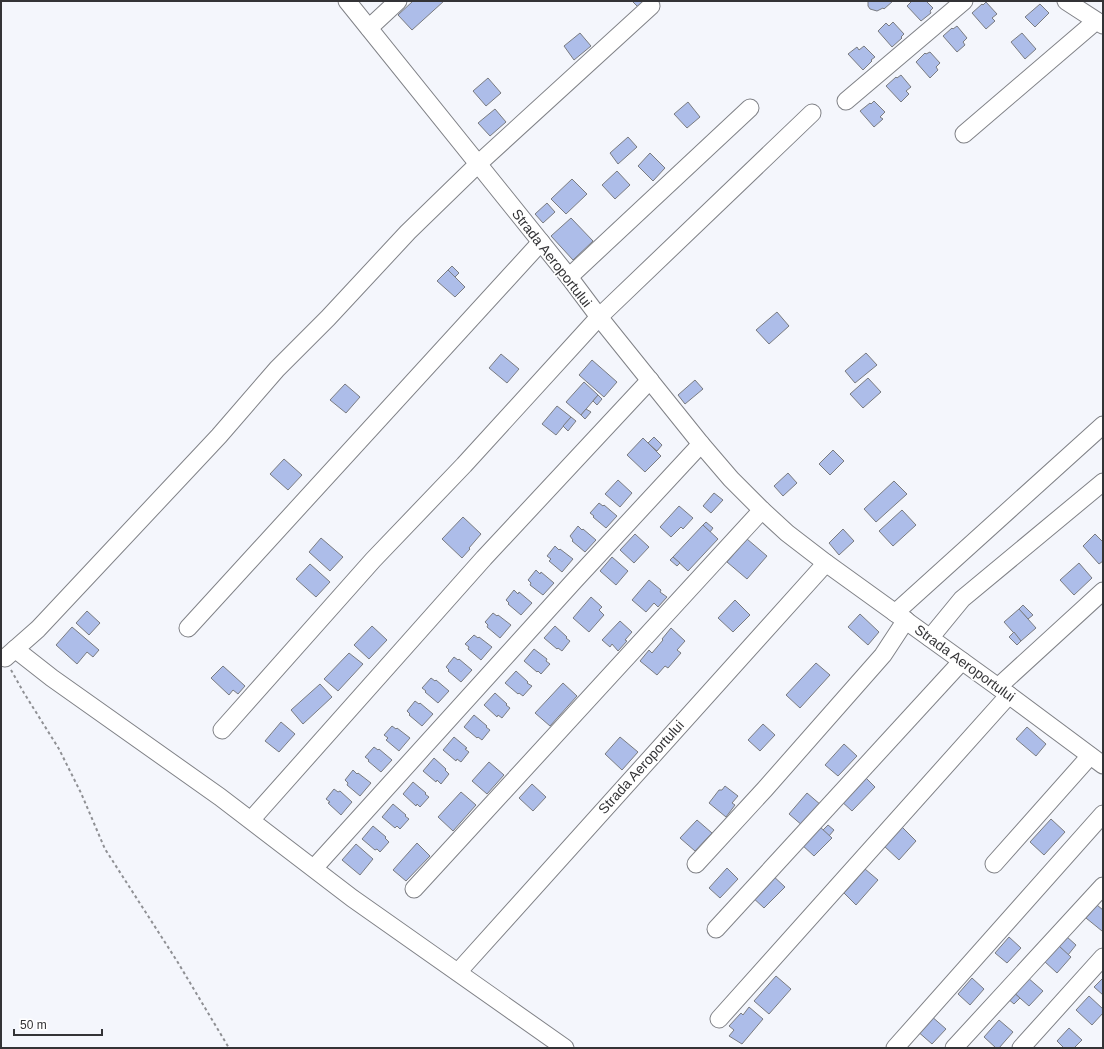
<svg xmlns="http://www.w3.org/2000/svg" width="1104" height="1049" viewBox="0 0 1104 1049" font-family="Arial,sans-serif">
	<rect width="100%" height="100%" fill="#f4f6fc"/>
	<g fill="#adbde9" stroke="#7a7c81">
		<polygon points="413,1 444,1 412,30 398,15"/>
		<polygon points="632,1 647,1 639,8"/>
		<polygon points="868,1 893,1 884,9 883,8 877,11 870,9 868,6"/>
		<polygon points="912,1 926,1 933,8 930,11 931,13 921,21 907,6"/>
		<polygon points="986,2 997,14 992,18 995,21 986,29 972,13 982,4 983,5"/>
		<polygon points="1040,4 1049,13 1035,27 1025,17"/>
		<polygon points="893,22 904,34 901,37 902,38 892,47 878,31 886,23 889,26"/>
		<polygon points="957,26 967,38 963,42 965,45 957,52 943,36 952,28 953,29"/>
		<polygon points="580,33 591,46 574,60 564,46"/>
		<polygon points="1022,33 1036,49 1025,59 1011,42"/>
		<polygon points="864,46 875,57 871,60 872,61 863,70 848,54 857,47 859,50"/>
		<polygon points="930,52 940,63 936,67 938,70 930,78 916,62 925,53 926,54"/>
		<polygon points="901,75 911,87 906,91 909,94 901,102 886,86 896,77 897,78"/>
		<polygon points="488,78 501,93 486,106 473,91"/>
		<polygon points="874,101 885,112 880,117 883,119 874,127 860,111 870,103 871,104"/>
		<polygon points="688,102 700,117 687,128 674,114"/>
		<polygon points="495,109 506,122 490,136 478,123"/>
		<polygon points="628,137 637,147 618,164 610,153"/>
		<polygon points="650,153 665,168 653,181 638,166"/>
		<polygon points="617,171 630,185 615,199 602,185"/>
		<polygon points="572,179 587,194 566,214 551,199"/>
		<polygon points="547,203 555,212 543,223 535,214"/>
		<polygon points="571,218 593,241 573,260 551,236"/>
		<polygon points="452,266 459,273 455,277 448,270"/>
		<polygon points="448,270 465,287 455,297 437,281"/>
		<polygon points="777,312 789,326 769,344 756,330"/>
		<polygon points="866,353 877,365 855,383 845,371"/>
		<polygon points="501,354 519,369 507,383 489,368"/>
		<polygon points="592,360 617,382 604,397 579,375"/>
		<polygon points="868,378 881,392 863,408 850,394"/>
		<polygon points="695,380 703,389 685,404 678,395"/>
		<polygon points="584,382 598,395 581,415 566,402"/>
		<polygon points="345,384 360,397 346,413 330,400"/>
		<polygon points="598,395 602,399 597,405 593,401"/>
		<polygon points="557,406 571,417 556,435 542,424"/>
		<polygon points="586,409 591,412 585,419 581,415"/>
		<polygon points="571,417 576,421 568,431 563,426"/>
		<polygon points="654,437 662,445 657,451 648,443"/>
		<polygon points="643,438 661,456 645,472 627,455"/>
		<polygon points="833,450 844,461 830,475 819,464"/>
		<polygon points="284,459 302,475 288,490 270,474"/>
		<polygon points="788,473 797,483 783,496 774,486"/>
		<polygon points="618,480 632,493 620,507 605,494"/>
		<polygon points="894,481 907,494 876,522 864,509"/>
		<polygon points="714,493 723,500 711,513 703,506"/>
		<polygon points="599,503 603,506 604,505 617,516 606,528 593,517 594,516 590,513"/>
		<polygon points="679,506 693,518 683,529 681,527 671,537 660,527"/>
		<polygon points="902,510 916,525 893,546 879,531"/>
		<polygon points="463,517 481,534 469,548 470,549 462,558 442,539"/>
		<polygon points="706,522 713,528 710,532 703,525"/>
		<polygon points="703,525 718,539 688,571 673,557"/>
		<polygon points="578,526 582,530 583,529 596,540 585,552 572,541 573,540 570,536"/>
		<polygon points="843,529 854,541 839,555 829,543"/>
		<polygon points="635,534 649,547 634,563 620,550"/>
		<polygon points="1095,534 1103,542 1103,561 1099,564 1083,546"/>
		<polygon points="321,538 343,557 330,571 309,552"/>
		<polygon points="747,539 767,556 747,579 727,562"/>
		<polygon points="555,546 559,550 560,549 573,559 562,572 549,561 551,559 547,556"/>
		<polygon points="612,557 628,571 616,585 600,571"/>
		<polygon points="673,557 680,563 677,566 670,560"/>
		<polygon points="1079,563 1092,578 1074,595 1060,580"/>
		<polygon points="310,564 330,582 316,597 296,579"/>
		<polygon points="536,570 540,574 541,572 554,583 543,595 530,585 531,583 528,580"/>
		<polygon points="649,580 661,590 660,592 667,597 658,607 654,603 646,612 632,600"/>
		<polygon points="514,590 518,594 519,592 532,603 521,615 508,604 509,603 506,600"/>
		<polygon points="591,597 602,607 599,610 604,615 589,632 573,618"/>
		<polygon points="735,600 750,615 733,632 718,618"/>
		<polygon points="1023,605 1033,615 1028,619 1019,609"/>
		<polygon points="1019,609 1036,628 1021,641 1004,622"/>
		<polygon points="87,611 100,623 89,635 76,623"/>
		<polygon points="493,613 497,616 498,615 511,625 500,638 487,627 488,625 485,622"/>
		<polygon points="860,614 879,632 868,645 848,627"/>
		<polygon points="620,621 632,632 625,640 627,641 618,651 612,644 610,647 602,640"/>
		<polygon points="372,626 387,640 369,659 354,645"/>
		<polygon points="555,626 567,637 566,638 570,641 562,651 558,648 557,649 544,638"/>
		<polygon points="72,627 99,650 93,657 87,652 77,664 56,645"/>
		<polygon points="671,628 685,641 677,650 681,653 668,668 665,666 657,675 640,661 649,650 652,653 663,640 662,639"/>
		<polygon points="1014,632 1021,641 1017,645 1009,637"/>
		<polygon points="474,635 478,638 479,637 492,647 481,660 468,649 469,647 465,644"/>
		<polygon points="534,649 547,659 546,661 550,664 541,674 538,671 537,672 524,661"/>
		<polygon points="349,653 363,664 338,691 324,679"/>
		<polygon points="454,657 458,660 459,659 472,670 461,682 448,671 449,670 446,667"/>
		<polygon points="816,663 830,675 800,708 786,695"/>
		<polygon points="223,666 245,686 238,694 233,690 229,695 211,678"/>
		<polygon points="516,671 528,682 527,683 532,686 523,696 519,693 518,694 505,683"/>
		<polygon points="431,678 435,681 436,680 449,691 438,703 425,692 426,691 422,688"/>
		<polygon points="563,683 577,696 550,726 535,713"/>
		<polygon points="320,684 332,697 303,724 291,710"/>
		<polygon points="495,693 507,704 506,705 510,708 502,718 498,715 497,717 484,705"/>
		<polygon points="415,701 419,704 420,703 433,714 422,726 409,715 410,714 407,711"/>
		<polygon points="474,715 487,726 486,727 490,730 482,740 478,737 477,738 464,727"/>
		<polygon points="281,722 295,734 279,752 265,741"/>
		<polygon points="763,724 775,735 760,751 748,740"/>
		<polygon points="392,726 396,729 397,728 410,738 399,751 386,740 388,738 384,735"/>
		<polygon points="1027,727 1046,744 1036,756 1016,739"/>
		<polygon points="454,737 467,748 465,749 469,752 461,762 457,759 456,761 443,750"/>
		<polygon points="620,737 638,752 622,770 605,754"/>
		<polygon points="844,744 857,756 838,776 825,765"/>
		<polygon points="374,747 378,750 379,749 392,760 381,772 368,761 369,760 365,757"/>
		<polygon points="434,758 446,769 445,770 449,774 441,784 437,780 436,782 423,771"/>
		<polygon points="489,762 504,775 487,794 472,781"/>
		<polygon points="353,770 357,774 358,773 371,783 360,796 347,785 348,783 345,780"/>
		<polygon points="863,775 875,787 852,811 840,800"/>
		<polygon points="413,782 426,793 425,794 429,797 420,807 417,804 416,806 403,794"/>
		<polygon points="532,784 546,797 533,811 519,798"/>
		<polygon points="725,786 738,796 732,803 735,805 726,817 709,803 719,790 722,790"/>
		<polygon points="334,789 338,792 340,791 352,802 341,815 328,803 330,802 326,799"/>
		<polygon points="461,792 476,805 453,831 438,817"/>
		<polygon points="807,793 821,805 803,826 789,814"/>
		<polygon points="393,804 406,815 405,816 409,819 400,829 397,826 395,828 382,817"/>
		<polygon points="1051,819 1065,832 1044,855 1030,842"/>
		<polygon points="697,820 712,833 695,851 680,838"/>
		<polygon points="828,825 834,830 829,836 823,830"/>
		<polygon points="373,826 386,837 385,838 389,842 380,852 377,849 375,850 362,839"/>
		<polygon points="819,826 832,838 814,856 801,844"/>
		<polygon points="901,826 916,841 899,860 883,845"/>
		<polygon points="417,843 430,856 406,881 393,870"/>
		<polygon points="356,844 373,859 360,875 342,860"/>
		<polygon points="727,868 738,879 720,898 709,888"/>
		<polygon points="865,869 878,880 856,905 844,893"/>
		<polygon points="771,874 785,887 764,908 750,895"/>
		<polygon points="1097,905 1103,910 1103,930 1102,931 1086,918"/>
		<polygon points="1066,936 1076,945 1068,955 1058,945"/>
		<polygon points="1009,937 1021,948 1007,963 995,953"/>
		<polygon points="1058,945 1071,957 1057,973 1044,961"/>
		<polygon points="776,976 791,989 769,1014 754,1001"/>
		<polygon points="1027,977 1043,991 1029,1006 1013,992"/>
		<polygon points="972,978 984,989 970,1005 958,994"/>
		<polygon points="1103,978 1103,995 1094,987"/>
		<polygon points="1013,992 1020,998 1014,1004 1007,998"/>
		<polygon points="1089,996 1103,1009 1103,1013 1092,1025 1076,1010"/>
		<polygon points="749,1007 763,1019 742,1044 729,1036 734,1030 729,1026 741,1013 743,1015"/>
		<polygon points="930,1015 946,1029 932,1044 916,1030"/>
		<polygon points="999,1020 1013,1032 999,1048 996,1048 984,1037"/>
		<polygon points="1069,1028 1082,1040 1074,1048 1064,1048 1057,1041"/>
	</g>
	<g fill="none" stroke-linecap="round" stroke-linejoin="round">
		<defs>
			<g id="minor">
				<polyline points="347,1 569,277 599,317 701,444 731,479 762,510 787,533 826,563 998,687 1103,765"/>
				<polyline points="1066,1 1103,25"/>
				<polyline points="369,28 398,1"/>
				<polyline points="846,101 964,1"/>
				<polyline points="964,134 1096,21"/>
				<polyline points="569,277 750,108"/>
				<polyline points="895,613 1103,425"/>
				<polyline points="188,628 541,242"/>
				<polyline points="930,638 962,599 1103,482"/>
				<polyline points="15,649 52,678 220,797 352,898 565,1048"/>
				<polyline points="5,658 38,629 219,436 277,369 328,318 408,232 478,164 651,6"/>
				<polyline points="998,687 1103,591"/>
				<polyline points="222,730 373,560 464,465 599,317 812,113"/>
				<polyline points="251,820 484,558 650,380"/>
				<polyline points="696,864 765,789 883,655 906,620"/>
				<polyline points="994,864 1090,756"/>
				<polyline points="314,868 574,581 701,444"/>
				<polyline points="414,889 762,510"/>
				<polyline points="716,929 962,661"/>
				<polyline points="458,972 826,563"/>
				<polyline points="719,1019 1009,695"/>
				<polyline points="895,1048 1103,814"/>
				<polyline points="954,1048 1103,886"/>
				<polyline points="1021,1048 1103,957"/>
			</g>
		</defs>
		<use href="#minor" stroke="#808287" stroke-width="19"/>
		<polyline stroke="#8f9094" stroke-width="2" stroke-dasharray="3 3" stroke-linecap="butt" points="11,670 24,693 59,749 81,793 105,849 177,961 229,1048"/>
		<use href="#minor" stroke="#fff" stroke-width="17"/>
	</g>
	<g text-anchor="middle" stroke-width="3.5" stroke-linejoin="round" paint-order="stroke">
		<g font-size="14" fill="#333336" stroke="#fff">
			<text transform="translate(552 258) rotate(52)" y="5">Strada Aeroportului</text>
			<text transform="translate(965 663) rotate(36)" y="5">Strada Aeroportului</text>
			<text transform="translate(641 767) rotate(-48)" y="5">Strada Aeroportului</text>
		</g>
	</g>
	<rect width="1104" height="1049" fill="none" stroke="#333336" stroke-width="4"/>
	<path d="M14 1029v6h88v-6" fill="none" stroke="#333336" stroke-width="2"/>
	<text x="20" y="1029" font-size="12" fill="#333336" stroke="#ffffff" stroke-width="3" paint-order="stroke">50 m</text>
</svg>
